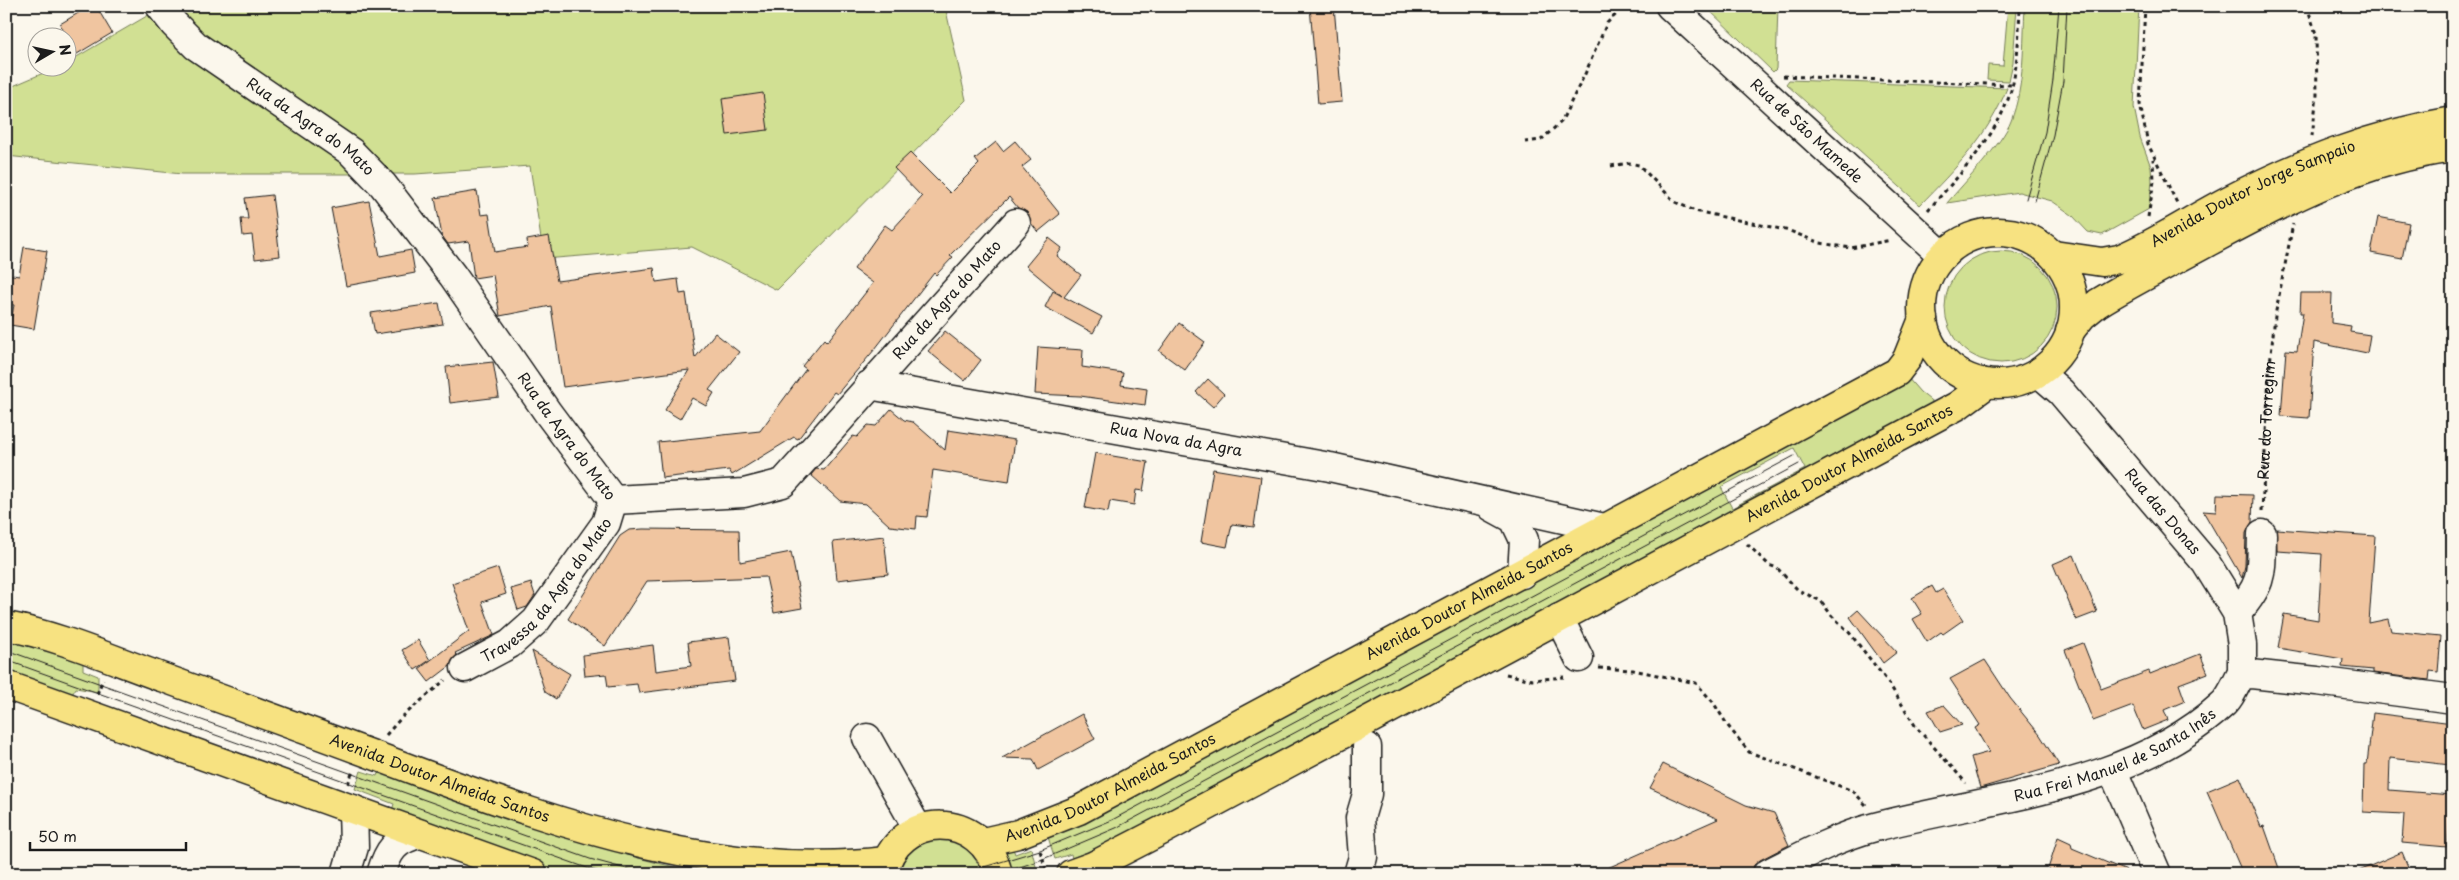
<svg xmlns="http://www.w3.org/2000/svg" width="2459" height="880" viewBox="0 0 2459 880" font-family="'Playpen Sans',sans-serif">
	<rect width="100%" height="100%" fill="#fbf7ec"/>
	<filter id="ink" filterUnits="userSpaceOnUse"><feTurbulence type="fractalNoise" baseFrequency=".02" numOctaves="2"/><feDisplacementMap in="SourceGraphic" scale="10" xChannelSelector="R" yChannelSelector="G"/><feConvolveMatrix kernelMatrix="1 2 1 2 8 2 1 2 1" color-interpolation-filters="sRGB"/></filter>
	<g filter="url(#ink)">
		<g fill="#d1e093" stroke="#767e58" fill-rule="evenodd">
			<polygon points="164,6 945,6 966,100 777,290 692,247 544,259 530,166 415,174 182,174 6,156 6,89 55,68 68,68 68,62"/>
			<polygon points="1705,6 1778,6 1776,69 1773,72"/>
			<polygon points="2008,6 2017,6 2013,62 2009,81 1987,80 1988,65 2003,66"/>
			<path d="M2025,6H2139L2134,107L2140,137L2151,167L2152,182L2149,209L2102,235L2088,232L2072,215L2052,201L2019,192L1947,203C1964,183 2003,143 2011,121C2025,85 2023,44 2025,6Z"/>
			<path d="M1789,80L2007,88C1989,135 1955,169 1920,205L1786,84Z"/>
			<circle cx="2001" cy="307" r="56"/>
			<path d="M1907,377L1920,392L1935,404L1114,841L1072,858L1071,854L1055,859L1047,834L1092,815L1232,745ZM1794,448L1805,469L1732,508L1721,487Z"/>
			<polygon points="6,638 83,660 83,670 98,676 98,692 76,688 71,696 6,671"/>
			<path d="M380,768C443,791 505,815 569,836C617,852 665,868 716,874H564L391,813L394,804L355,789L361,771L377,776Z"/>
			<path d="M943,836L970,845L987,874H898C903,849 921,843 943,836Z"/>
			<polygon points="1012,846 1015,854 1031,848 1038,874 1013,874 1004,848"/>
		</g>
		<g fill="#f0c5a0" stroke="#1c1c1c">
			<polygon points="90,6 96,6 112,33 77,54 60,24"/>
			<polygon points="1310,6 1334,6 1342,102 1318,104"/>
			<polygon points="763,93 768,130 727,135 722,99"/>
			<polygon points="1015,141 1031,160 1022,167 1060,214 1038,232 1031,223 1027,212 1018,208 1009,197 950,255 953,257 936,275 934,273 875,349 837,394 834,392 798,439 794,437 732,475 729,470 662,478 658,442 760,431 806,369 802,366 824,339 827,342 873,283 854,269 885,225 892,230 922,197 894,168 910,153 950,193 979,164 975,159 996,142 1003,151"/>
			<polygon points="477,191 481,215 489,214 495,252 528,247 527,240 549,236 557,281 654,268 656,282 678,279 680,294 686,293 695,358 715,333 739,352 709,390 714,393 706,406 692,398 680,419 665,410 689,370 563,387 551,306 500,316 493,275 474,278 469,241 448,244 442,236 435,198"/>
			<polygon points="272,195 280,256 255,259 252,235 243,236 241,219 248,219 245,198"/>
			<polygon points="369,201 380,256 411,250 415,273 346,286 331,208"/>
			<polygon points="2378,217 2409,223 2402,259 2371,253"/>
			<polygon points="1049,238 1062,248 1057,256 1081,275 1064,297 1102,317 1093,333 1045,307 1053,291 1062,296 1026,266"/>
			<polygon points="24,247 47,251 34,329 10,325 14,305 6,304 6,274 19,276"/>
			<polygon points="2301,293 2332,293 2331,323 2351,326 2350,332 2370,335 2367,353 2314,342 2309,418 2281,416 2286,350 2297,351 2303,313 2300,313"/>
			<polygon points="439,303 443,324 375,334 371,313"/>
			<polygon points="1179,323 1205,342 1185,370 1159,351"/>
			<polygon points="945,331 981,360 965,381 928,351"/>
			<polygon points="1038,347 1083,350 1082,367 1123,373 1121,385 1147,389 1145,405 1080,396 1035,394"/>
			<polygon points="493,362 499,397 450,403 446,367"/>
			<polygon points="1208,379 1224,394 1213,407 1196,392"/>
			<polygon points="891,409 904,420 913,422 945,450 948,430 1015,440 1009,482 933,470 927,517 917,516 916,529 890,526 866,504 840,501 811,475 816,469 824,470 853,436 857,437 868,425 876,426"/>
			<polygon points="1095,453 1148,462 1143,491 1136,490 1134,505 1110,501 1108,512 1085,508"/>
			<polygon points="1213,469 1261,477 1254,527 1232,524 1227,547 1201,542"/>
			<polygon points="2217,494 2253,495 2252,522 2246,533 2245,566 2242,578 2203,511 2216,512"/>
			<polygon points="643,529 739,530 740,562 791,552 802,608 774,613 766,577 647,581 605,646 568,619 620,536 629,530"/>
			<polygon points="2276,529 2375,536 2369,623 2388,619 2391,631 2441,636 2438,672 2430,671 2429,680 2373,673 2373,670 2342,667 2343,659 2278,648 2284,614 2318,620 2322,554 2277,551"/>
			<polygon points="884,536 888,574 837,580 833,542"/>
			<polygon points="2074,555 2097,612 2076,620 2053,564"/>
			<polygon points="498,568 506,594 482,602 494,635 455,653 457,655 450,666 429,682 419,669 469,631 452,583"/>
			<polygon points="531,583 535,595 527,607 518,610 511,589"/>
			<polygon points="1932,586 1936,593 1943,589 1963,620 1943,634 1941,632 1927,642 1913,619 1922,614 1912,598"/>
			<polygon points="1858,610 1897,652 1883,663 1850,617"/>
			<polygon points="729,637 735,681 639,693 637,684 608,687 606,674 585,676 583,655 653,645 656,671 691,666 688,642"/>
			<polygon points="418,640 430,660 415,670 402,650"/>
			<polygon points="2083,643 2101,689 2149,671 2150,674 2200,654 2208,673 2179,684 2185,701 2164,710 2168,720 2143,730 2133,706 2093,721 2065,650"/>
			<polygon points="532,651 570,674 556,699 545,692"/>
			<polygon points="1985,660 2010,698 2040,735 2059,765 1980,788 1971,757 1989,752 1975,728 1980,725 1950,679"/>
			<polygon points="1944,705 1962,725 1940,732 1928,711"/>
			<polygon points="2373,713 2453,723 2450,765 2390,758 2389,790 2452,795 2447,847 2402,843 2404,814 2363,812 2364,764 2367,764"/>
			<polygon points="1082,714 1095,739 1038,770 1033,759 1002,758"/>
			<polygon points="1663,764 1746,805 1774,813 1789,845 1760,860 1754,865 1752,871 1746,874 1594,874 1718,819 1650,788"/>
			<polygon points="2240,777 2261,827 2264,826 2281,874 2243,874 2207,791"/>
			<polygon points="2058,837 2071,843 2072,848 2134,874 2058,874 2048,869"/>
			<polygon points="2402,852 2411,874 2352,874"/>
		</g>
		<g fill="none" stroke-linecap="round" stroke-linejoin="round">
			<defs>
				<g id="minor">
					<path id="s2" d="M160,6L174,24L196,46L351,152L383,185L453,276L548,413L613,500L744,493L783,483L1016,223"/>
					<path id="s3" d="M1670,6L1942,255"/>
					<path id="s4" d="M2039,373L2061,392L2206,563L2237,613L2242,645V673"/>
					<path id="s5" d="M869,385L1330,467L1604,528"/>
					<polyline points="1492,507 1514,519 1524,540 1522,574"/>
					<path d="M2237,613C2264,582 2261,574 2262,534"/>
					<polyline points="1559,618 1579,658"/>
					<path id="s6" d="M465,668L510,644L536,621L606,523L613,500"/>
					<polyline points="867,738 918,829"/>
					<polyline points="2113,771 2157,874"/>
					<polyline points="346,874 354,847 353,809"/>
					<path d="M381,874C388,850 395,840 420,834"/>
					<polyline points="1358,874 1363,857 1360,818 1367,794 1367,747"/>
					<path id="s7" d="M1767,874C1802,856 1837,837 1875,827C1989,797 2130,789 2222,705C2231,698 2236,683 2242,673L2317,681L2453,699"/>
				</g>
				<g id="major">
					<circle cx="1998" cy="308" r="76"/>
					<path id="s8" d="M2054,255L2102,262L2119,259C2157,243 2192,219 2229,200C2301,163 2373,134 2453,121"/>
					<path d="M2070,331L2082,316L2098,303C2135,280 2174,261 2212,240C2288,199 2365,159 2453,148"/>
					<path id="s9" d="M6,626C60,636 113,660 164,678C248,709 332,739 416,771C566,827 723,880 886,861"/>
					<polyline points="6,685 533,874"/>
					<path id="s10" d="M983,842L1018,834L1079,810L1897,372L1907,359L1923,319"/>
					<path d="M883,874C897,809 983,810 998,874"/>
					<path id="s11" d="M1071,874L1093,866L1161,831L1957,406L1987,384"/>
				</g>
			</defs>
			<use href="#minor" stroke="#1c1c1c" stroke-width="31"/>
			<use href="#major" stroke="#1c1c1c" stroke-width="31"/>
			<g stroke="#1c1c1c" stroke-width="3" stroke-dasharray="4 4" stroke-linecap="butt">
				<polyline points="2145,6 2140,104 2148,144 2177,203"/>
				<polyline points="2307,6 2316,34 2317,95 2312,136"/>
				<polyline points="1783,76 2012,85"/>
				<polyline points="1525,142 1541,140 1561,122 1585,74 1607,23 1625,6"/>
				<polyline points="1611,166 1629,163 1639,165 1675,202 1695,211 1790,231 1820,243 1851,248 1891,240"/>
				<path d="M1928,210C1961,173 2001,133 2013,83C2018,58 2019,32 2020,6"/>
				<polyline points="2148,217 2154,181 2153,159"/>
				<path id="s1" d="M2262,511L2269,374L2275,316L2293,224"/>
				<polyline points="1747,544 1769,565 1777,568 1798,590 1821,601 1832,616 1848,631 1888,682 1916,727 1966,783"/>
				<polyline points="1599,668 1633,670 1696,683 1713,702 1728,726 1749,752 1853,791 1866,805"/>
				<polyline points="1506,674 1532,680 1564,677"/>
				<polyline points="97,694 103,679"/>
				<polyline points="386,735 402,717 445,680"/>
				<polyline points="348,784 353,771"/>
				<polyline points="1040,851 1046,869 1048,868"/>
			</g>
			<use href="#minor" stroke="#fbf7ec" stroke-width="28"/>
			<use href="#major" stroke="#f7e281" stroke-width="28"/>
			<g stroke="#1c1c1c" stroke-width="1">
				<polyline points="2026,199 2045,132 2053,80 2059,6"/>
				<polyline points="2035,201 2053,135 2063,81 2067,6"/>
				<polyline points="6,650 590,859 645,874"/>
				<polyline points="6,660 587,868 608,874"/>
				<polyline points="961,874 1040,850 1112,820 1794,456"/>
				<polyline points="1000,874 1043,859 1116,828 1799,464"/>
			</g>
		</g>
	</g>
	<g text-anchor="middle" stroke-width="4.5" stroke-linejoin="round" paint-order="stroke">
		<g font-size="15" fill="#1c1c1c" stroke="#fbf7ec">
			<text dy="5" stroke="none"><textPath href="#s2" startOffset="194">Rua da Agra do Mato</textPath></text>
			<text dy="5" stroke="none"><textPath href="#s3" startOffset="185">Rua de São Mamede</textPath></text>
			<text dy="5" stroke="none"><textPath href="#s8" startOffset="215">Avenida Doutor Jorge Sampaio</textPath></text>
			<text dy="5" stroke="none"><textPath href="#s2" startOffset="1095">Rua da Agra do Mato</textPath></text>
			<text dy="5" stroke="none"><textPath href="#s1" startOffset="91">Rua do Torregim</textPath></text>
			<text dy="5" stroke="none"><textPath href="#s2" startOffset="599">Rua da Agra do Mato</textPath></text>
			<text dy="5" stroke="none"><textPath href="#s5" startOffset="312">Rua Nova da Agra</textPath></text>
			<text dy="5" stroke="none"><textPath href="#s11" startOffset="880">Avenida Doutor Almeida Santos</textPath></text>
			<text dy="5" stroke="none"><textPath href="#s4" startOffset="186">Rua das Donas</textPath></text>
			<text dy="5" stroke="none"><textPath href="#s6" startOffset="115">Travessa da Agra do Mato</textPath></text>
			<text dy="5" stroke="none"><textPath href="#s10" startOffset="544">Avenida Doutor Almeida Santos</textPath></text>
			<text dy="5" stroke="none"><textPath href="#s7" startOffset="370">Rua Frei Manuel de Santa Inês</textPath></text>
			<text dy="5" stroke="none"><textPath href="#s9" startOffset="460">Avenida Doutor Almeida Santos</textPath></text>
			<text dy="5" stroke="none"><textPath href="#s10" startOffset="139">Avenida Doutor Almeida Santos</textPath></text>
		</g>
	</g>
	<rect width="2459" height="880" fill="none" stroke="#fbf7ec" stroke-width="25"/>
	<rect x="12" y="12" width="2434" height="855" fill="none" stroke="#1c1c1c" stroke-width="2" filter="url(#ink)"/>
	<g transform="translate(52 52) rotate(81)"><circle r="24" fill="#fbf7ec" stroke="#a29f99"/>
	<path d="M0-4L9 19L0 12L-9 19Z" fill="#1c1c1c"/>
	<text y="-8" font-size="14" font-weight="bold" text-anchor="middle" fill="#1c1c1c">N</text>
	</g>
	<path d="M30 842v8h156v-8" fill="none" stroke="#1c1c1c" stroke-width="2.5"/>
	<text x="38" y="842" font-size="15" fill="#1c1c1c" stroke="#fbf7ec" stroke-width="4" paint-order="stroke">50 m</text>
</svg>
